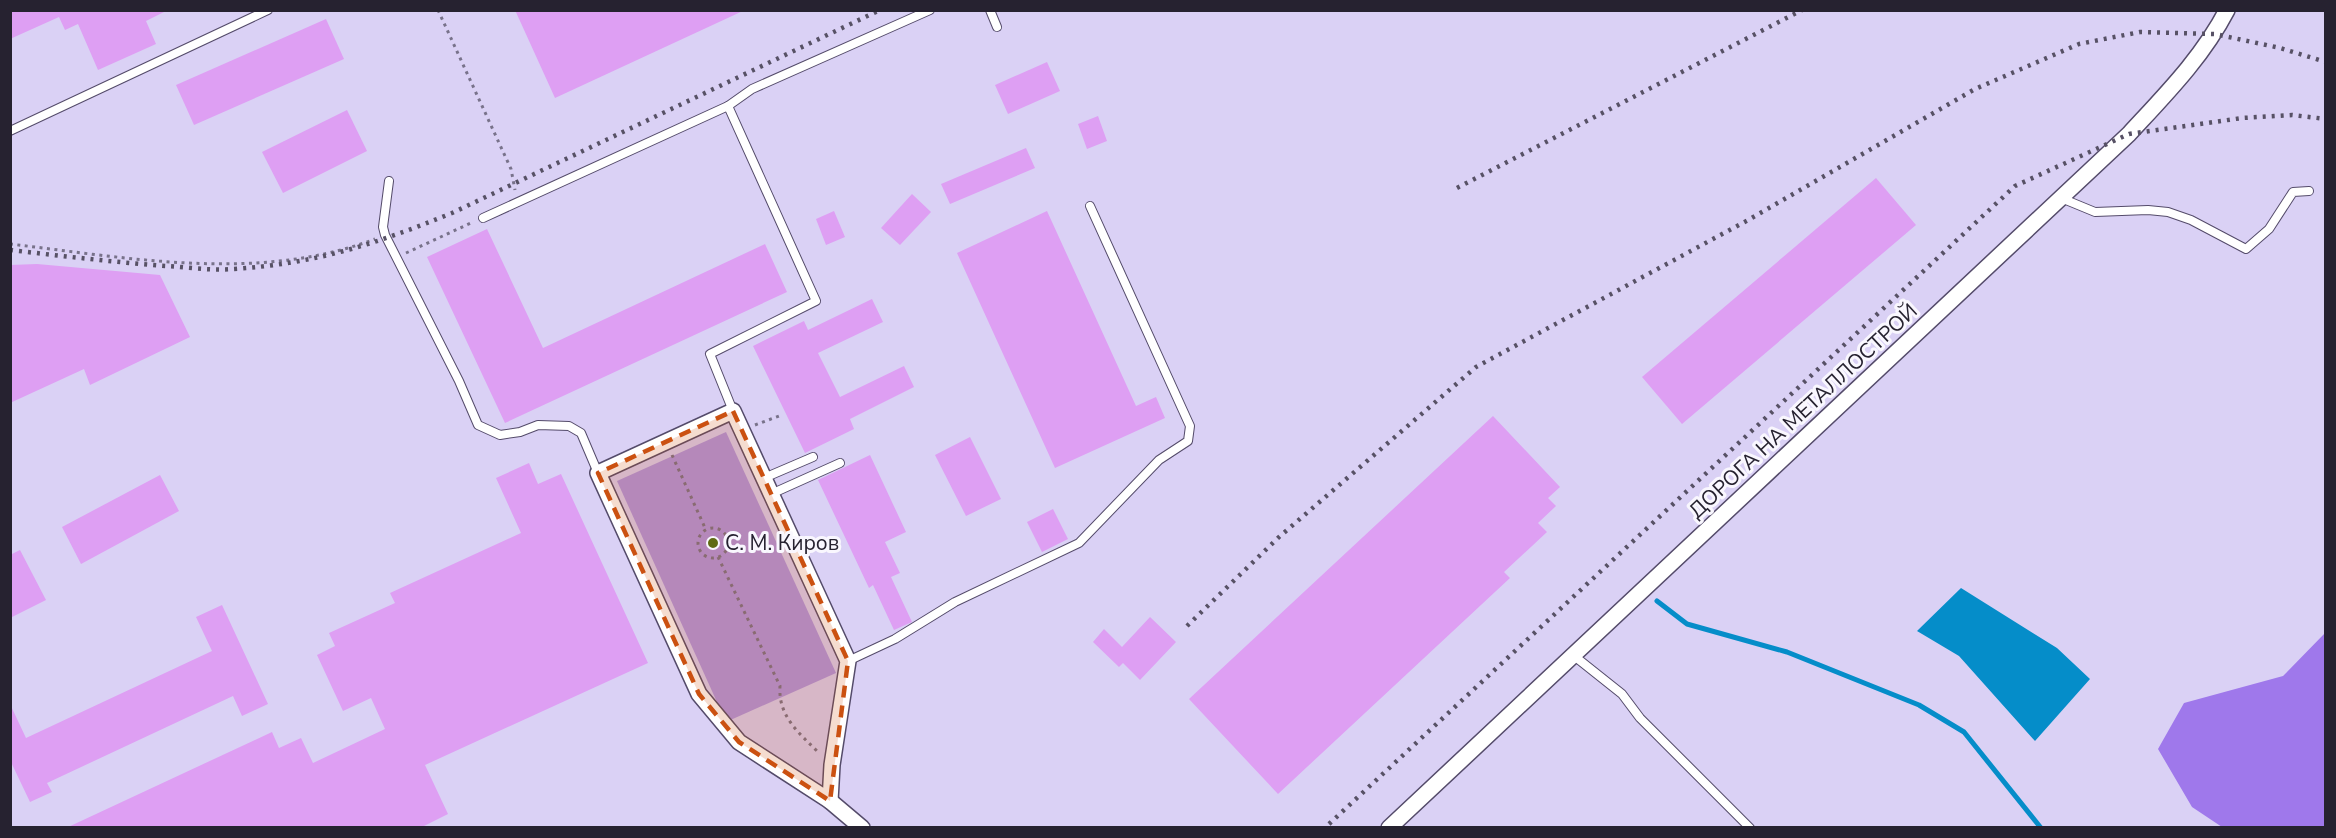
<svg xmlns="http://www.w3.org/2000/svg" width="2336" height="838" viewBox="0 0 2336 838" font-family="'Nunito Sans',sans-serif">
	<rect width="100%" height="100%" fill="#dad1f5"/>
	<polygon fill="#af97e5" points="726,432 836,673 726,722 617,481"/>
	<polygon fill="#9f78eb" points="2325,633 2325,827 2222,827 2192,807 2158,749 2184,703 2283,676"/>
	<polygon fill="#058dc9" points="1961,588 2057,648 2090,679 2035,741 1959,656 1917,631"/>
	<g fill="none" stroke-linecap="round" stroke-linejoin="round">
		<polyline stroke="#058dc9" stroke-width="5" points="1657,601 1687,624 1787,652 1919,705 1964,732 2041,828"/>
	</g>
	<g fill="#de9ff3">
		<polygon points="10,10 168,10 146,21 156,44 98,70 78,24 65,30 59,17 10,39"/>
		<polygon points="515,10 745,10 555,98"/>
		<polygon points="326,19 344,59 194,125 176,85"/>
		<polygon points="1047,62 1060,91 1008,114 995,85"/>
		<polygon points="347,110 367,151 283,193 262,152"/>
		<polygon points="1098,116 1107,141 1087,149 1078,124"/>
		<polygon points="1026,148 1035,168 950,204 941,184"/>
		<polygon points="1876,178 1916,225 1682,424 1642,377"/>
		<polygon points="912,194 931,212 900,245 881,228"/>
		<polygon points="834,211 845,237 826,245 816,219"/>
		<polygon points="1047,211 1136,406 1156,397 1165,418 1055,468 957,253"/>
		<polygon points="487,229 543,348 765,244 787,292 505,423 427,257"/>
		<polygon points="37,264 160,275 190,337 90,385 84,369 10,403 10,265"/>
		<polygon points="872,299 883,322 818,353 840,397 904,366 914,387 850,419 854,429 805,453 753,346 804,321 808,330"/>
		<polygon points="1493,416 1560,487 1548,498 1556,506 1538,523 1547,532 1504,572 1510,578 1278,794 1189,699"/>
		<polygon points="970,437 1001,499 966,516 935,455"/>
		<polygon points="870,455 906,532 885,542 900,573 891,577 912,622 894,630 873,585 869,588 818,480"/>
		<polygon points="529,463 538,484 561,474 648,663 425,765 448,814 420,828 66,828 272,732 279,748 301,738 313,763 385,729 371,698 343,711 317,655 335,646 329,633 395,603 390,593 521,533 496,478"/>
		<polygon points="160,475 179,511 81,564 62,527"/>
		<polygon points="1053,509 1068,539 1042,552 1027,522"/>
		<polygon points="20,550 46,600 10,618 10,555"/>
		<polygon points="222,605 268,704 242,716 233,696 47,783 52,792 30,802 10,760 10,704 26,738 212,651 196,617"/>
		<polygon points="1150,617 1176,642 1140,680 1123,663 1119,667 1093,642 1104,629 1122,647"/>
	</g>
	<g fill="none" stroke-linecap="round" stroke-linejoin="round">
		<defs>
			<g id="service">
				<polyline points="990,10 997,27"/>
				<polyline points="10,131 268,10"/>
				<polyline points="389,181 383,227 385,235 459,381 478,425 500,435 520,432 538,425 569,426 581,433 598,473"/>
				<polyline points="2061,198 2095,212 2148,210 2168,212 2191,220 2246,249 2269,229 2293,192 2309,191"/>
				<polyline points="483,218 728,106"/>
				<polyline points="733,411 710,354 816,301 728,106 752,89 930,10"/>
				<polyline points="764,478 813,457"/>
				<polyline points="771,494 840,463"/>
				<polyline points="1573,655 1622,694 1640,718 1750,828"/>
				<polyline points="848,661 895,639 955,602 1079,543 1159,460 1188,441 1190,426 1090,206"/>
			</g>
			<g id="minor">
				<polygon points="733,411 848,661 832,765 830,801 739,742 699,694 598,473"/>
				<polyline points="830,801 862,828"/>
				<path d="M1389,828L2129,134C2165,95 2202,58 2227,10"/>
			</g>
		</defs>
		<use href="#service" stroke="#544b6a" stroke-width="10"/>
		<use href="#minor" stroke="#544b6a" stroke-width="18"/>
		<g stroke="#78728a" stroke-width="3" stroke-dasharray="3 4.5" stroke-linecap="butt">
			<polyline points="438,10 511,169 515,190"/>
			<path d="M10,244C130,258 259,283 375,239"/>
			<polyline points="406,253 473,222"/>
			<polyline points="755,425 779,416"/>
			<polyline points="672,455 706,530"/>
			<circle cx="713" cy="543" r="15"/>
			<path d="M718,557L780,686C778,716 798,732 818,752"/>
		</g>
		<use href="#service" stroke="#fff" stroke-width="8"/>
		<use href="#minor" stroke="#fff" stroke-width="15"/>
		<g stroke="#575165" stroke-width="4.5" stroke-dasharray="3 6" stroke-linecap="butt">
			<polyline points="1457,188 1802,10"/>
			<path d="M10,250C62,256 113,262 165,266C187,267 210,271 233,269C315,264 376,244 452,213L880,10"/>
			<polyline points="1187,626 1279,537 1476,367 1750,219 1975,89 2079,44 2140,32 2215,34 2280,48 2326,62"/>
			<polyline points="1329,824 2015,186 2129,134 2242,118 2292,115 2326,119"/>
		</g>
	</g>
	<path fill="#cb5111" fill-opacity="0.2" stroke="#cb5111" stroke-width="4.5" stroke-dasharray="12 8" stroke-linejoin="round" d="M733,411L848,661L830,801L739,742L699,694L598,473Z"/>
	<circle fill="#5f6b13" stroke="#f9f7fe" stroke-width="2" cx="713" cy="543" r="6"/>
	<g text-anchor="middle" stroke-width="6" stroke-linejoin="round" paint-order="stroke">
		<g font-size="21" fill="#262230" stroke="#f9f7fe">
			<text transform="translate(1803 411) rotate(-43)" y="7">ДОРОГА НА МЕТАЛЛОСТРОЙ</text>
		</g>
		<g font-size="21" fill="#262230" stroke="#f9f7fe" text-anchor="start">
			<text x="725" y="550">С. М. Киров</text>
		</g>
	</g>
	<rect width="2336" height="838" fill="none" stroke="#262230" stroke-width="24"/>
</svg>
